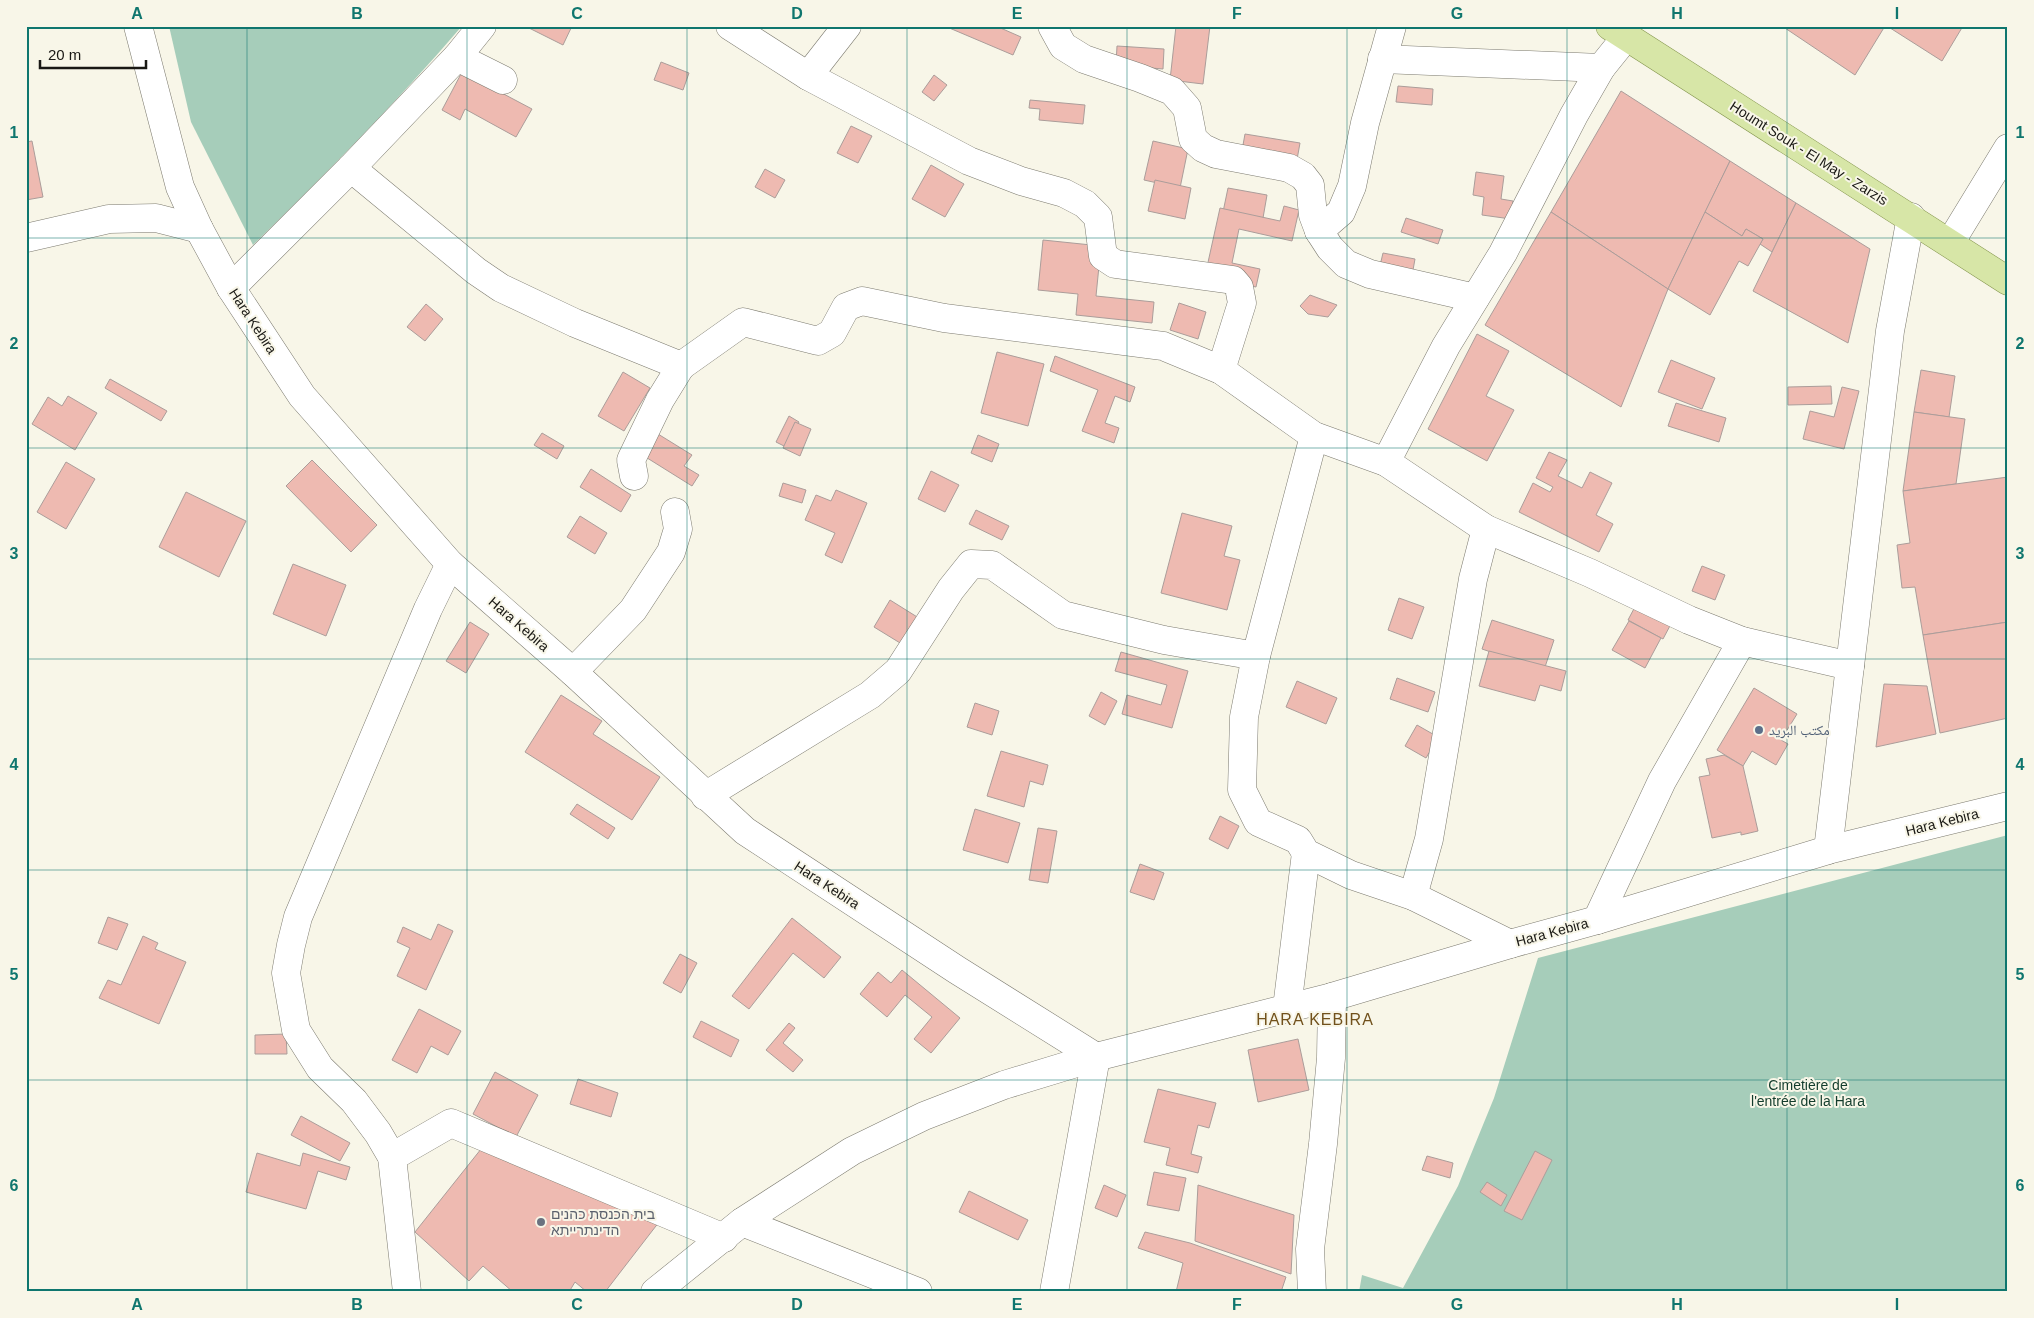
<svg xmlns="http://www.w3.org/2000/svg" width="2034" height="1318" viewBox="0 0 2034 1318" font-family="Arial,'Noto Naskh Arabic',Heebo,sans-serif">
	<rect width="100%" height="100%" fill="#f8f6e8"/>
	<g fill="#a6cdba">
		<path d="M169,26H462C396,103 325,175 253,245L191,122Z"/>
		<polygon points="2008,835 2008,1292 1359,1292 1362,1275 1403,1288 1458,1186 1494,1098 1538,958"/>
	</g>
	<g fill="#eebab1" stroke="#ab9d9a">
		<polygon points="525,26 572,26 563,45"/>
		<polygon points="996,26 1021,37 1013,55 947,27"/>
		<polygon points="1176,26 1210,26 1203,84 1170,80"/>
		<polygon points="1782,26 1885,26 1855,75"/>
		<polygon points="1887,26 1963,26 1942,61"/>
		<polygon points="1117,46 1164,49 1163,69 1116,65"/>
		<polygon points="661,62 689,73 683,90 654,80"/>
		<polygon points="462,72 532,109 516,137 465,109 460,120 442,110"/>
		<polygon points="934,75 947,85 934,101 922,92"/>
		<polygon points="1398,86 1433,89 1432,105 1396,102"/>
		<polygon points="1621,91 1730,161 1668,289 1551,212"/>
		<polygon points="1030,100 1085,105 1083,124 1039,120 1040,109 1029,108"/>
		<polygon points="851,126 872,136 858,163 837,153"/>
		<polygon points="1245,134 1300,143 1294,176 1239,167"/>
		<polygon points="32,141 43,197 26,200 26,142"/>
		<polygon points="1153,141 1188,149 1180,188 1144,180"/>
		<polygon points="1730,161 1796,203 1772,252 1760,244 1763,239 1746,229 1742,236 1705,212"/>
		<polygon points="931,165 964,184 945,217 912,199"/>
		<polygon points="765,169 785,180 775,198 755,187"/>
		<polygon points="1476,172 1504,176 1501,199 1513,201 1511,219 1482,215 1484,197 1473,195"/>
		<polygon points="1155,180 1191,188 1185,219 1148,211"/>
		<polygon points="1228,188 1267,195 1263,218 1223,212"/>
		<polygon points="1796,203 1870,249 1848,343 1753,291"/>
		<polygon points="1284,206 1299,210 1292,241 1239,229 1232,263 1260,269 1256,287 1205,276 1220,208 1280,221"/>
		<polygon points="1551,212 1668,289 1621,407 1485,325"/>
		<polygon points="1705,212 1742,236 1746,229 1763,239 1748,266 1739,261 1710,315 1668,289"/>
		<polygon points="1406,218 1443,230 1438,244 1401,232"/>
		<polygon points="1043,240 1101,246 1096,296 1154,302 1152,323 1076,315 1078,294 1038,290"/>
		<polygon points="1383,253 1415,259 1411,281 1378,274"/>
		<polygon points="1310,295 1337,305 1328,317 1308,314 1300,306"/>
		<polygon points="1179,303 1206,312 1198,339 1170,330"/>
		<polygon points="426,304 443,319 425,341 407,327"/>
		<polygon points="1477,334 1509,351 1486,396 1514,410 1487,461 1428,429"/>
		<polygon points="997,352 1044,364 1028,426 981,413"/>
		<polygon points="1055,356 1135,387 1130,402 1115,396 1105,423 1119,428 1114,443 1082,431 1098,390 1050,371"/>
		<polygon points="1671,360 1715,378 1702,409 1658,392"/>
		<polygon points="1921,370 1955,376 1949,417 1914,412"/>
		<polygon points="623,372 650,388 624,431 598,416"/>
		<polygon points="110,379 167,411 161,421 105,388"/>
		<polygon points="1831,386 1832,404 1788,405 1788,387"/>
		<polygon points="1842,387 1859,391 1844,449 1803,439 1810,411 1834,417"/>
		<polygon points="68,396 97,413 75,450 32,424 48,397 62,406"/>
		<polygon points="1676,403 1726,418 1719,442 1668,426"/>
		<polygon points="1914,412 1965,419 1956,484 1903,491"/>
		<polygon points="789,416 799,422 786,447 776,442"/>
		<polygon points="795,422 811,429 800,456 783,448"/>
		<polygon points="542,433 564,446 557,459 534,445"/>
		<polygon points="658,434 692,455 684,466 699,475 692,486 644,456"/>
		<polygon points="978,435 999,444 992,462 971,453"/>
		<polygon points="1549,452 1567,460 1558,476 1582,488 1590,472 1612,483 1596,515 1613,524 1599,552 1519,512 1533,483 1550,492 1553,487 1536,478"/>
		<polygon points="312,460 377,525 351,552 286,486"/>
		<polygon points="66,462 95,479 66,529 37,512"/>
		<polygon points="591,469 631,495 621,512 580,487"/>
		<polygon points="931,471 959,485 945,512 918,499"/>
		<polygon points="2008,477 2008,622 1923,635 1915,587 1902,588 1897,545 1910,543 1903,491"/>
		<polygon points="783,483 806,490 802,503 779,496"/>
		<polygon points="836,490 867,503 842,563 825,555 835,533 805,520 816,495 831,501"/>
		<polygon points="186,492 246,521 219,577 159,547"/>
		<polygon points="976,510 1009,526 1002,540 969,524"/>
		<polygon points="1182,513 1232,526 1224,556 1240,560 1227,610 1161,593"/>
		<polygon points="580,516 607,533 595,554 567,537"/>
		<polygon points="293,564 346,585 326,636 273,614"/>
		<polygon points="1702,566 1725,575 1715,600 1692,591"/>
		<polygon points="1399,598 1424,607 1412,639 1388,630"/>
		<polygon points="890,600 922,620 905,646 874,627"/>
		<polygon points="1637,603 1672,622 1663,639 1628,620"/>
		<polygon points="1492,620 1554,640 1544,670 1482,649"/>
		<polygon points="1629,621 1661,638 1645,668 1612,650"/>
		<polygon points="470,622 489,634 466,673 446,661"/>
		<polygon points="2008,622 2008,718 1940,733 1923,635"/>
		<polygon points="1489,651 1566,671 1561,691 1540,685 1535,701 1479,686"/>
		<polygon points="1121,652 1188,671 1172,728 1122,714 1127,695 1161,705 1167,685 1115,671"/>
		<polygon points="1397,678 1435,692 1428,712 1390,699"/>
		<polygon points="1297,681 1337,698 1326,724 1286,707"/>
		<polygon points="1884,684 1927,686 1936,734 1876,747"/>
		<polygon points="1754,688 1797,714 1781,740 1788,744 1776,765 1752,751 1743,766 1717,750"/>
		<polygon points="1101,692 1117,701 1105,725 1089,716"/>
		<polygon points="561,695 602,721 593,734 660,777 632,820 525,752"/>
		<polygon points="975,703 999,711 992,735 967,727"/>
		<polygon points="1417,725 1438,737 1426,758 1405,746"/>
		<polygon points="1001,751 1048,765 1043,785 1030,781 1024,807 987,796"/>
		<polygon points="1724,755 1743,766 1758,831 1741,835 1741,832 1712,838 1699,777 1710,775 1706,759"/>
		<polygon points="577,804 615,828 608,839 570,814"/>
		<polygon points="975,809 1020,823 1008,863 963,850"/>
		<polygon points="1220,816 1239,826 1228,849 1209,839"/>
		<polygon points="1038,828 1057,831 1048,883 1029,880"/>
		<polygon points="1140,864 1164,873 1154,900 1130,892"/>
		<polygon points="108,917 128,924 117,950 98,943"/>
		<polygon points="792,918 841,957 824,978 793,953 749,1009 732,996"/>
		<polygon points="438,924 453,931 426,990 397,976 410,948 397,942 403,927 431,940"/>
		<polygon points="143,936 158,943 155,949 186,962 159,1024 99,998 108,980 121,985"/>
		<polygon points="680,954 697,963 681,993 663,983"/>
		<polygon points="902,970 960,1018 931,1053 914,1039 932,1017 905,995 887,1017 860,994 878,972 891,983"/>
		<polygon points="419,1009 461,1031 448,1055 431,1046 417,1073 392,1060"/>
		<polygon points="701,1021 739,1040 731,1057 693,1037"/>
		<polygon points="789,1023 795,1028 783,1043 803,1060 793,1072 766,1050"/>
		<polygon points="286,1034 287,1054 255,1054 255,1035"/>
		<polygon points="1298,1039 1309,1090 1258,1102 1248,1050"/>
		<polygon points="495,1072 538,1095 516,1137 473,1114"/>
		<polygon points="578,1079 618,1093 611,1117 570,1104"/>
		<polygon points="1158,1089 1216,1103 1209,1128 1198,1125 1191,1154 1202,1157 1198,1173 1166,1165 1170,1148 1144,1142"/>
		<polygon points="301,1116 350,1143 340,1161 291,1135"/>
		<polygon points="489,1139 666,1213 605,1292 587,1292 575,1282 569,1292 513,1292 483,1266 469,1281 415,1232"/>
		<polygon points="1535,1151 1552,1160 1522,1220 1504,1211"/>
		<polygon points="257,1153 300,1166 303,1153 350,1167 346,1180 318,1171 306,1209 246,1192"/>
		<polygon points="1427,1156 1453,1163 1450,1178 1422,1170"/>
		<polygon points="1154,1172 1186,1178 1179,1211 1147,1205"/>
		<polygon points="1487,1182 1507,1195 1501,1206 1480,1192"/>
		<polygon points="1104,1185 1126,1195 1117,1217 1095,1208"/>
		<polygon points="1198,1185 1294,1215 1291,1274 1195,1241"/>
		<polygon points="969,1191 1028,1220 1018,1240 959,1212"/>
		<polygon points="1145,1232 1190,1243 1286,1277 1281,1292 1176,1292 1183,1263 1138,1248"/>
	</g>
	<g fill="none" stroke-linecap="round" stroke-linejoin="round">
		<defs>
			<g id="minor">
				<polyline points="138,26 180,187 199,229 231,288 302,396 450,564 573,672 745,831 957,970 1096,1057 1054,1292"/>
				<polyline points="730,26 808,76 969,161 1021,181 1064,193 1085,204 1098,217 1103,256 1115,264 1233,280 1239,287 1242,303 1221,370"/>
				<polyline points="1052,26 1063,46 1084,59 1140,78 1172,91 1187,108 1193,139 1203,148 1216,154 1289,168 1303,176 1310,185 1313,215 1319,231 1330,248 1346,264 1370,274 1475,298"/>
				<polyline points="457,57 503,80"/>
				<polyline points="1382,59 1601,68"/>
				<polyline points="808,76 847,26"/>
				<polyline points="351,168 476,271 501,288 575,323 681,366 743,322 818,341 832,333 846,307 862,301 944,318 1163,346 1221,370 1314,436 1386,462 1486,529 1590,573 1689,620 1742,641 1850,666"/>
				<polyline points="1319,231 1341,212 1352,186 1365,123 1392,26"/>
				<polyline points="26,238 109,219 156,218 199,229"/>
				<polyline points="1950,243 2008,148"/>
				<polyline points="231,288 351,168 457,57 482,26"/>
				<polyline points="1314,436 1256,656 1244,717 1242,790 1258,822 1298,840 1306,853 1351,875 1413,896 1510,944"/>
				<polyline points="1386,462 1446,346 1503,253 1574,115 1601,68 1626,37"/>
				<polyline points="634,476 631,460 660,400 681,366"/>
				<polyline points="573,672 633,610 671,552 678,529 675,512"/>
				<polyline points="705,796 870,695 898,671 951,589 971,564 992,565 1063,615 1164,640 1256,656"/>
				<polyline points="1828,850 1890,331 1911,217"/>
				<polyline points="1413,896 1429,839 1473,579 1486,529"/>
				<polyline points="1597,920 1662,781 1742,641"/>
				<polyline points="1287,1008 1306,853"/>
				<polyline points="392,1157 451,1123 724,1238"/>
				<polyline points="742,1222 918,1292"/>
				<polyline points="407,1292 392,1157 378,1133 354,1101 320,1068 296,1030 286,973 291,945 298,917 428,609 450,564"/>
				<polyline points="655,1292 742,1222 852,1151 924,1116 1004,1085 1096,1057 1332,997 1510,944 1597,920 1828,850 2008,806"/>
				<polyline points="1312,1292 1310,1249 1323,1144 1331,1058 1332,997"/>
			</g>
			<polyline id="major" points="1610,26 2008,281"/>
		</defs>
		<use href="#minor" stroke="#7d7b70" stroke-width="29"/>
		<use href="#major" stroke="#83944d" stroke-width="29"/>
		<use href="#minor" stroke="#fff" stroke-width="28"/>
		<use href="#major" stroke="#d7e6a7" stroke-width="28"/>
	</g>
	<path fill="none" stroke="#0f766e" stroke-width="1" stroke-opacity="0.55" d="M247,26V1292M467,26V1292M687,26V1292M907,26V1292M1127,26V1292M1347,26V1292M1567,26V1292M1787,26V1292M26,238H2008M26,448H2008M26,659H2008M26,870H2008M26,1080H2008"/>
	<circle fill="#5c6f8a" stroke="#f8f6e8" stroke-width="2" cx="1759" cy="730" r="5"/>
	<circle fill="#6b7280" stroke="#f8f6e8" stroke-width="2" cx="541" cy="1222" r="5"/>
	<g text-anchor="middle" stroke-width="4" stroke-linejoin="round" paint-order="stroke">
		<g font-size="14" fill="#191814" stroke="#f8f6e8">
			<text transform="translate(1809 153) rotate(32)" y="5">Houmt Souk - El May - Zarzis</text>
			<text transform="translate(253 321) rotate(57)" y="5">Hara Kebira</text>
			<text transform="translate(519 624) rotate(41)" y="5">Hara Kebira</text>
			<text transform="translate(1942 822) rotate(-14)" y="5">Hara Kebira</text>
			<text transform="translate(827 885) rotate(33)" y="5">Hara Kebira</text>
			<text transform="translate(1552 932) rotate(-15)" y="5">Hara Kebira</text>
		</g>
		<g font-size="14" fill="#4e5e75" stroke="#f8f6e8" text-anchor="start">
			<text x="1769" y="735">مكتب البريد</text>
		</g>
		<g font-size="14" fill="#123c2c" stroke="#f8f6e8">
			<text x="1808" y="1090">Cimetière de<tspan x="1808" dy="16">l'entrée de la Hara</tspan></text>
		</g>
		<g font-size="14" fill="#5b616d" stroke="#f8f6e8" text-anchor="start">
			<text x="551" y="1219">בית הכנסת כהנים<tspan x="551" dy="16">הדינתרייתא</tspan></text>
		</g>
		<g font-size="16" letter-spacing="1" fill="#71511c" stroke="#f8f6e8">
			<text x="1315" y="1025">HARA KEBIRA</text>
		</g>
	</g>
	<rect width="2034" height="1318" fill="none" stroke="#f8f6e8" stroke-width="55"/>
	<path d="M40 60v8h106v-8" fill="none" stroke="#191814" stroke-width="2.5"/>
	<text x="48" y="60" font-size="15" fill="#191814" stroke="#f8f6e8" stroke-width="4" paint-order="stroke">20 m</text>
	<rect x="28" y="28" width="1978" height="1262" fill="none" stroke="#0f766e" stroke-width="2"/>
	<g font-size="16" text-anchor="middle" font-weight="bold" fill="#0f766e">
		<text x="137" y="19">A</text>
		<text x="357" y="19">B</text>
		<text x="577" y="19">C</text>
		<text x="797" y="19">D</text>
		<text x="1017" y="19">E</text>
		<text x="1237" y="19">F</text>
		<text x="1457" y="19">G</text>
		<text x="1677" y="19">H</text>
		<text x="1897" y="19">I</text>
		<text x="14" y="138">1</text>
		<text x="2020" y="138">1</text>
		<text x="14" y="349">2</text>
		<text x="2020" y="349">2</text>
		<text x="14" y="559">3</text>
		<text x="2020" y="559">3</text>
		<text x="14" y="770">4</text>
		<text x="2020" y="770">4</text>
		<text x="14" y="980">5</text>
		<text x="2020" y="980">5</text>
		<text x="14" y="1191">6</text>
		<text x="2020" y="1191">6</text>
		<text x="137" y="1310">A</text>
		<text x="357" y="1310">B</text>
		<text x="577" y="1310">C</text>
		<text x="797" y="1310">D</text>
		<text x="1017" y="1310">E</text>
		<text x="1237" y="1310">F</text>
		<text x="1457" y="1310">G</text>
		<text x="1677" y="1310">H</text>
		<text x="1897" y="1310">I</text>
	</g>
</svg>
